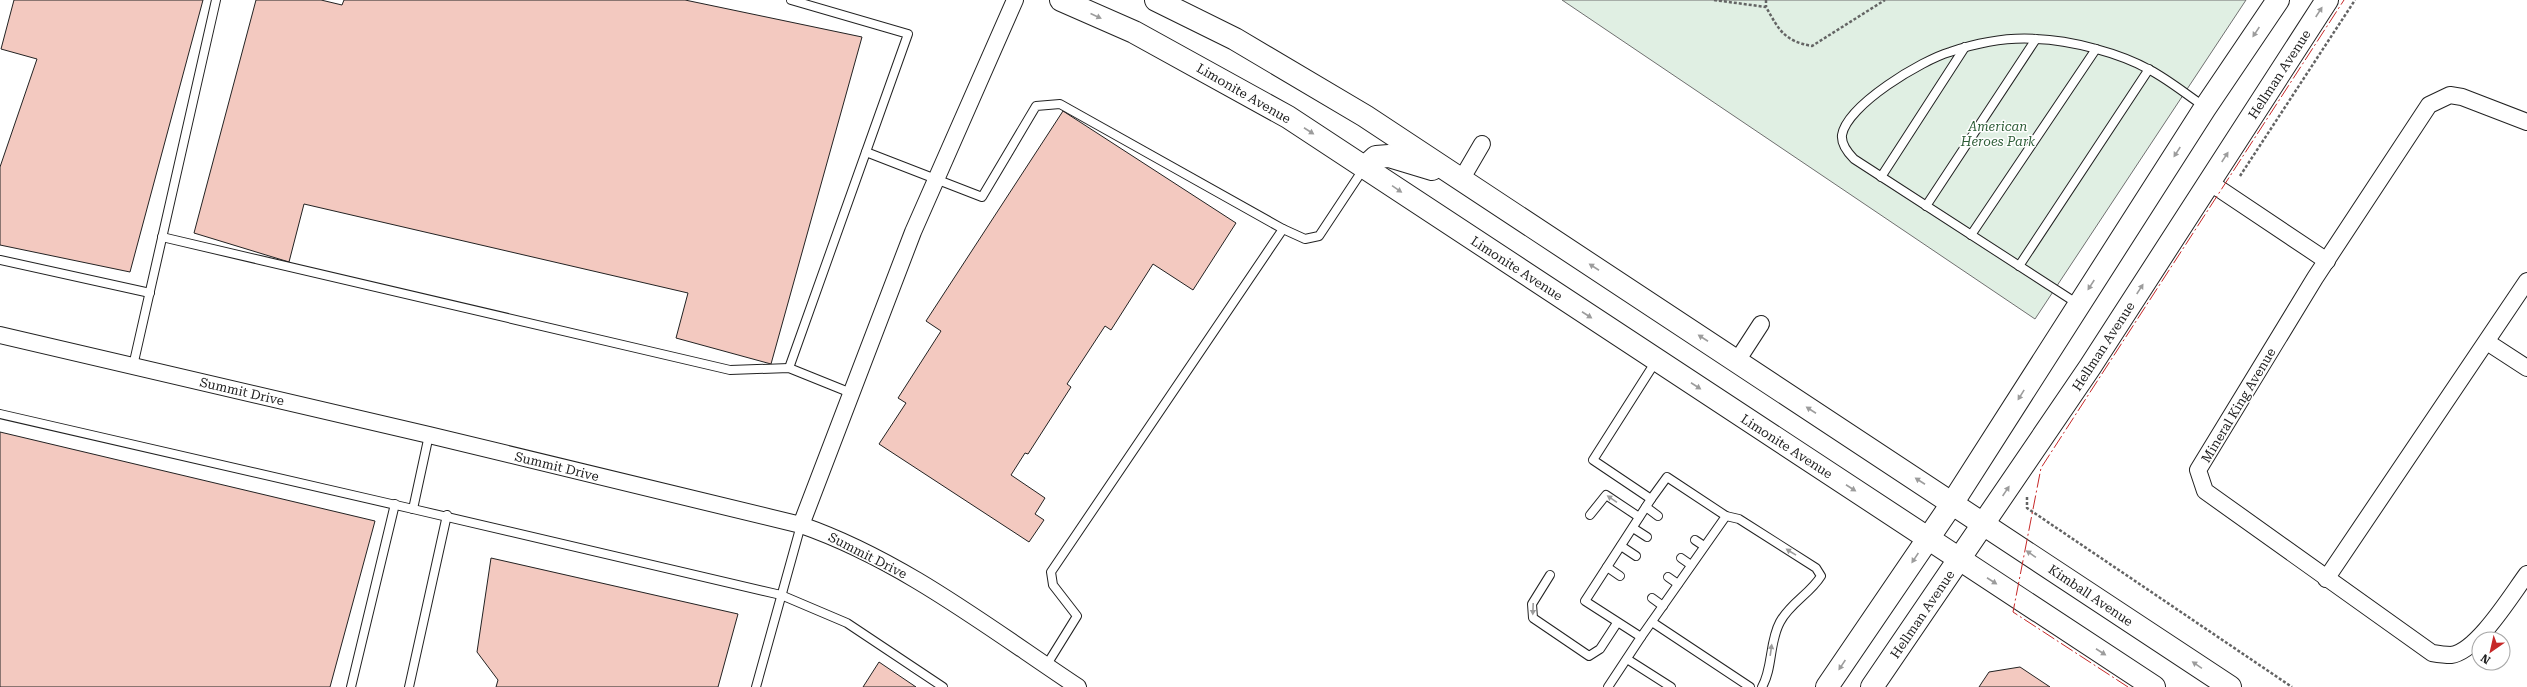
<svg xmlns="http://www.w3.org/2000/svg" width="2527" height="687" viewBox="0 0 2527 687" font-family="'Roboto Serif',serif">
	<rect width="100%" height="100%" fill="#fff"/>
	<polygon fill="#e0efe3" stroke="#6f6f6f" points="1562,0 2246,0 2035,319"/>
	<g fill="#f3c9c0" stroke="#222">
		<polygon points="14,0 203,0 130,272 0,245 0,167 37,59 1,49"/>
		<polygon points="256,0 321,0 342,5 344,0 685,0 862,37 771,364 676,338 688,293 304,204 289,262 194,233"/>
		<polygon points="1063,111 1236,223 1193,290 1153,264 1111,330 1105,326 1067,384 1071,387 1028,454 1025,453 1011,475 1045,498 1035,514 1044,520 1029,542 879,444 906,403 898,398 941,331 926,321"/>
		<polygon points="0,432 375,521 330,687 0,687"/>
		<polygon points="491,558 738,614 718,687 496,687 498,680 477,652"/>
		<polygon points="879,662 916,687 863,687"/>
		<polygon points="2020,667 2050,687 1979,687 1989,672"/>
	</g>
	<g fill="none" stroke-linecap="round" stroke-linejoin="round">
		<defs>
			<g id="lane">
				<polyline points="866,152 982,197 1036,106 1060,104 1283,229 1051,572 1053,585 1077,616 1046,666"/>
				<polyline points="1881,177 1965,47"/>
				<polyline points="1926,206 2036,39"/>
				<polyline points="1283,229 1305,239 1319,236 1364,168"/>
				<polyline points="1971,235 2096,49"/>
				<polyline points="162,237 730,370 789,368 851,393"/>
				<polyline points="0,260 150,293"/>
				<polyline points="2019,266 2149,69"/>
				<path d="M2078,304L1854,159C1848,153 1841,144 1842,135C1847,105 1922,60 1950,52C1977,43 2007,37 2036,39C2070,40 2120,53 2150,70C2169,80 2187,95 2205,107"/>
				<polyline points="133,366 216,0"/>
				<polyline points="789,368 908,34 791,0"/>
				<polyline points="0,414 413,509"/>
				<polyline points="429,435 413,509 781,595 847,623 943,687"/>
				<polyline points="1646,507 1658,516"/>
				<polyline points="1590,515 1606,495 1639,517"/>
				<path d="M1726,516L1739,519L1816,568L1821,576C1810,594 1791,602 1780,622C1769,642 1773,668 1762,687"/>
				<polyline points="1633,528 1647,537"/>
				<polyline points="1695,540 1704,546"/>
				<polyline points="1621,546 1636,556"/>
				<polyline points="1681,558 1691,565"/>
				<polyline points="1607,567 1620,576"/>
				<polyline points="1550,575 1532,604 1533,618 1589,656 1600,649 1617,623"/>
				<polyline points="1668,577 1678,584"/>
				<polyline points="1652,598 1663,606"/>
				<polyline points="1652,622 1750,687"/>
				<polyline points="1641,637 1726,516 1667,477 1651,499"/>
				<polyline points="1627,659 1671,687"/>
				<polyline points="351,687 395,504"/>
				<polyline points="409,687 447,515"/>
				<polyline points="756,687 801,525"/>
				<polyline points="1608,687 1641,637 1585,601 1651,499 1593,460 1656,361"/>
			</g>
			<g id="street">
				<path d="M2527,122L2462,97L2450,95L2429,105L2315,278L2198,470L2205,491L2432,653C2438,654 2445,655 2451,655C2477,652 2512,594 2527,574"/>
				<polyline points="1461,180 1482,144"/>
				<polyline points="2209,182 2327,261"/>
				<path d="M0,335L429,435L801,525C902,560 989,628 1078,687"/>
				<polyline points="2487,342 2527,368"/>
				<polyline points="1737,361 1761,324"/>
				<polyline points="801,525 913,232 1015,0"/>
				<polyline points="2326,579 2527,281"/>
			</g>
			<g id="secondary">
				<polyline points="1061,0 1134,32 1288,117 2154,687"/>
				<polyline points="1156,0 1235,39 1365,116 2230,687"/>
				<polyline points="1365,167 1376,157 1389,156 1432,169"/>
				<polyline points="1827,687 1953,502 2205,108 2278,0"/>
				<polyline points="1872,687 2090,367 2327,0"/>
			</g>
		</defs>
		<use href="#lane" stroke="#222" stroke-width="10"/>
		<use href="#street" stroke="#222" stroke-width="18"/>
		<use href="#secondary" stroke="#222" stroke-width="24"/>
		<g stroke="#646464" stroke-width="2.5" stroke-dasharray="3 2" stroke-linecap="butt">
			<path d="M1714,0L1766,7C1779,30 1784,41 1812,46L1885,0"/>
			<polyline points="1766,0 1766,7"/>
			<polyline points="2240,176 2355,0"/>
			<polyline points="2027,497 2027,508 2292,687"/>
		</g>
		<use href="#lane" stroke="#fff" stroke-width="8"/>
		<use href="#street" stroke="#fff" stroke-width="16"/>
		<use href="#secondary" stroke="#fff" stroke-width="22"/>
		<polyline stroke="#c62828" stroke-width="1" stroke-dasharray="14 3 2 3" stroke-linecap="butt" points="2128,687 2013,612 2041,468 2344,0"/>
	</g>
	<defs><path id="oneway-solid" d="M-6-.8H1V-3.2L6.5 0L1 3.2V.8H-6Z"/></defs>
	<g fill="#9c9c9c">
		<use href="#oneway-solid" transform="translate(2319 12) rotate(-57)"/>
		<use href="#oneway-solid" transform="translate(1096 16) rotate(24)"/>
		<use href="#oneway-solid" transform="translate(2256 32) rotate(124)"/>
		<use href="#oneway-solid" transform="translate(1309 131) rotate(33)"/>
		<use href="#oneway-solid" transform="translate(2177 152) rotate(123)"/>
		<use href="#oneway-solid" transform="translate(2225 157) rotate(-57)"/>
		<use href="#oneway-solid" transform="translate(1397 189) rotate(34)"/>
		<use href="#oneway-solid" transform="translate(1594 267) rotate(-147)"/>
		<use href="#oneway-solid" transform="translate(2091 285) rotate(123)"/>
		<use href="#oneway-solid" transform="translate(2140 289) rotate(-57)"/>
		<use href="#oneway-solid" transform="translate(1587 315) rotate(33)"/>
		<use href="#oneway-solid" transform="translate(1703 338) rotate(-147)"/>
		<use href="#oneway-solid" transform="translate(1696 386) rotate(33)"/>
		<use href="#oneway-solid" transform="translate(2021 395) rotate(122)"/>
		<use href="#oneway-solid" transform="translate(1811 410) rotate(-147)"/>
		<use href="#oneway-solid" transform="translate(1920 481) rotate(-147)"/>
		<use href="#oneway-solid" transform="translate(1851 488) rotate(33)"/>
		<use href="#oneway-solid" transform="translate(2006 491) rotate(-56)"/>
		<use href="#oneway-solid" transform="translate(1612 499) rotate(-146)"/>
		<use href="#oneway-solid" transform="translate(1791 552) rotate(-148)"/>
		<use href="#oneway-solid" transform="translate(2031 554) rotate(-146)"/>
		<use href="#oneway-solid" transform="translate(1915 558) rotate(124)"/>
		<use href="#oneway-solid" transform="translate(1992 581) rotate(33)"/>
		<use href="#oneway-solid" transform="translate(1533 609) rotate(92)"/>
		<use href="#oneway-solid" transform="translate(1771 650) rotate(-82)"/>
		<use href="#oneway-solid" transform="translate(2101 652) rotate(33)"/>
		<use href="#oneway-solid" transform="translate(1842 665) rotate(124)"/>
		<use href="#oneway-solid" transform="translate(2197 665) rotate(-146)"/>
	</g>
	<g text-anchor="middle" stroke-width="3" stroke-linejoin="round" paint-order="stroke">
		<g font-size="13" fill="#222" stroke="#fff">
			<text transform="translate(2279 74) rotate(-57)" y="5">Hellman Avenue</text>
			<text transform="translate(1244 93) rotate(30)" y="5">Limonite Avenue</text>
			<text transform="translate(1517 268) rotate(33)" y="5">Limonite Avenue</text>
			<text transform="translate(2103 346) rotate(-57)" y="5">Hellman Avenue</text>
			<text transform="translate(242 391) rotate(13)" y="5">Summit Drive</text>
			<text transform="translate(2238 405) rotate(-59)" y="5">Mineral King Avenue</text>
			<text transform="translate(1787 446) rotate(33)" y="5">Limonite Avenue</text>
			<text transform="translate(557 466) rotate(14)" y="5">Summit Drive</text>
			<text transform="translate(868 555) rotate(27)" y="5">Summit Drive</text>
			<text transform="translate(2091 595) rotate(34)" y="5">Kimball Avenue</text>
			<text transform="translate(1922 614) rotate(-56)" y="5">Hellman Avenue</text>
		</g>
		<g font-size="13" font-style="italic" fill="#2f5e38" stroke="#fff">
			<text x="1998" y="131">American<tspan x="1998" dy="15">Heroes Park</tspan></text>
		</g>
	</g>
	<g transform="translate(2491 651) rotate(214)"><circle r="19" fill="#ffffff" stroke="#a7a7a7"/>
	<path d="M0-3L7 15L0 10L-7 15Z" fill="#c62828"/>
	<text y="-6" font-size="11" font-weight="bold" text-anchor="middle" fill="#222222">N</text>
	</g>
</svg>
